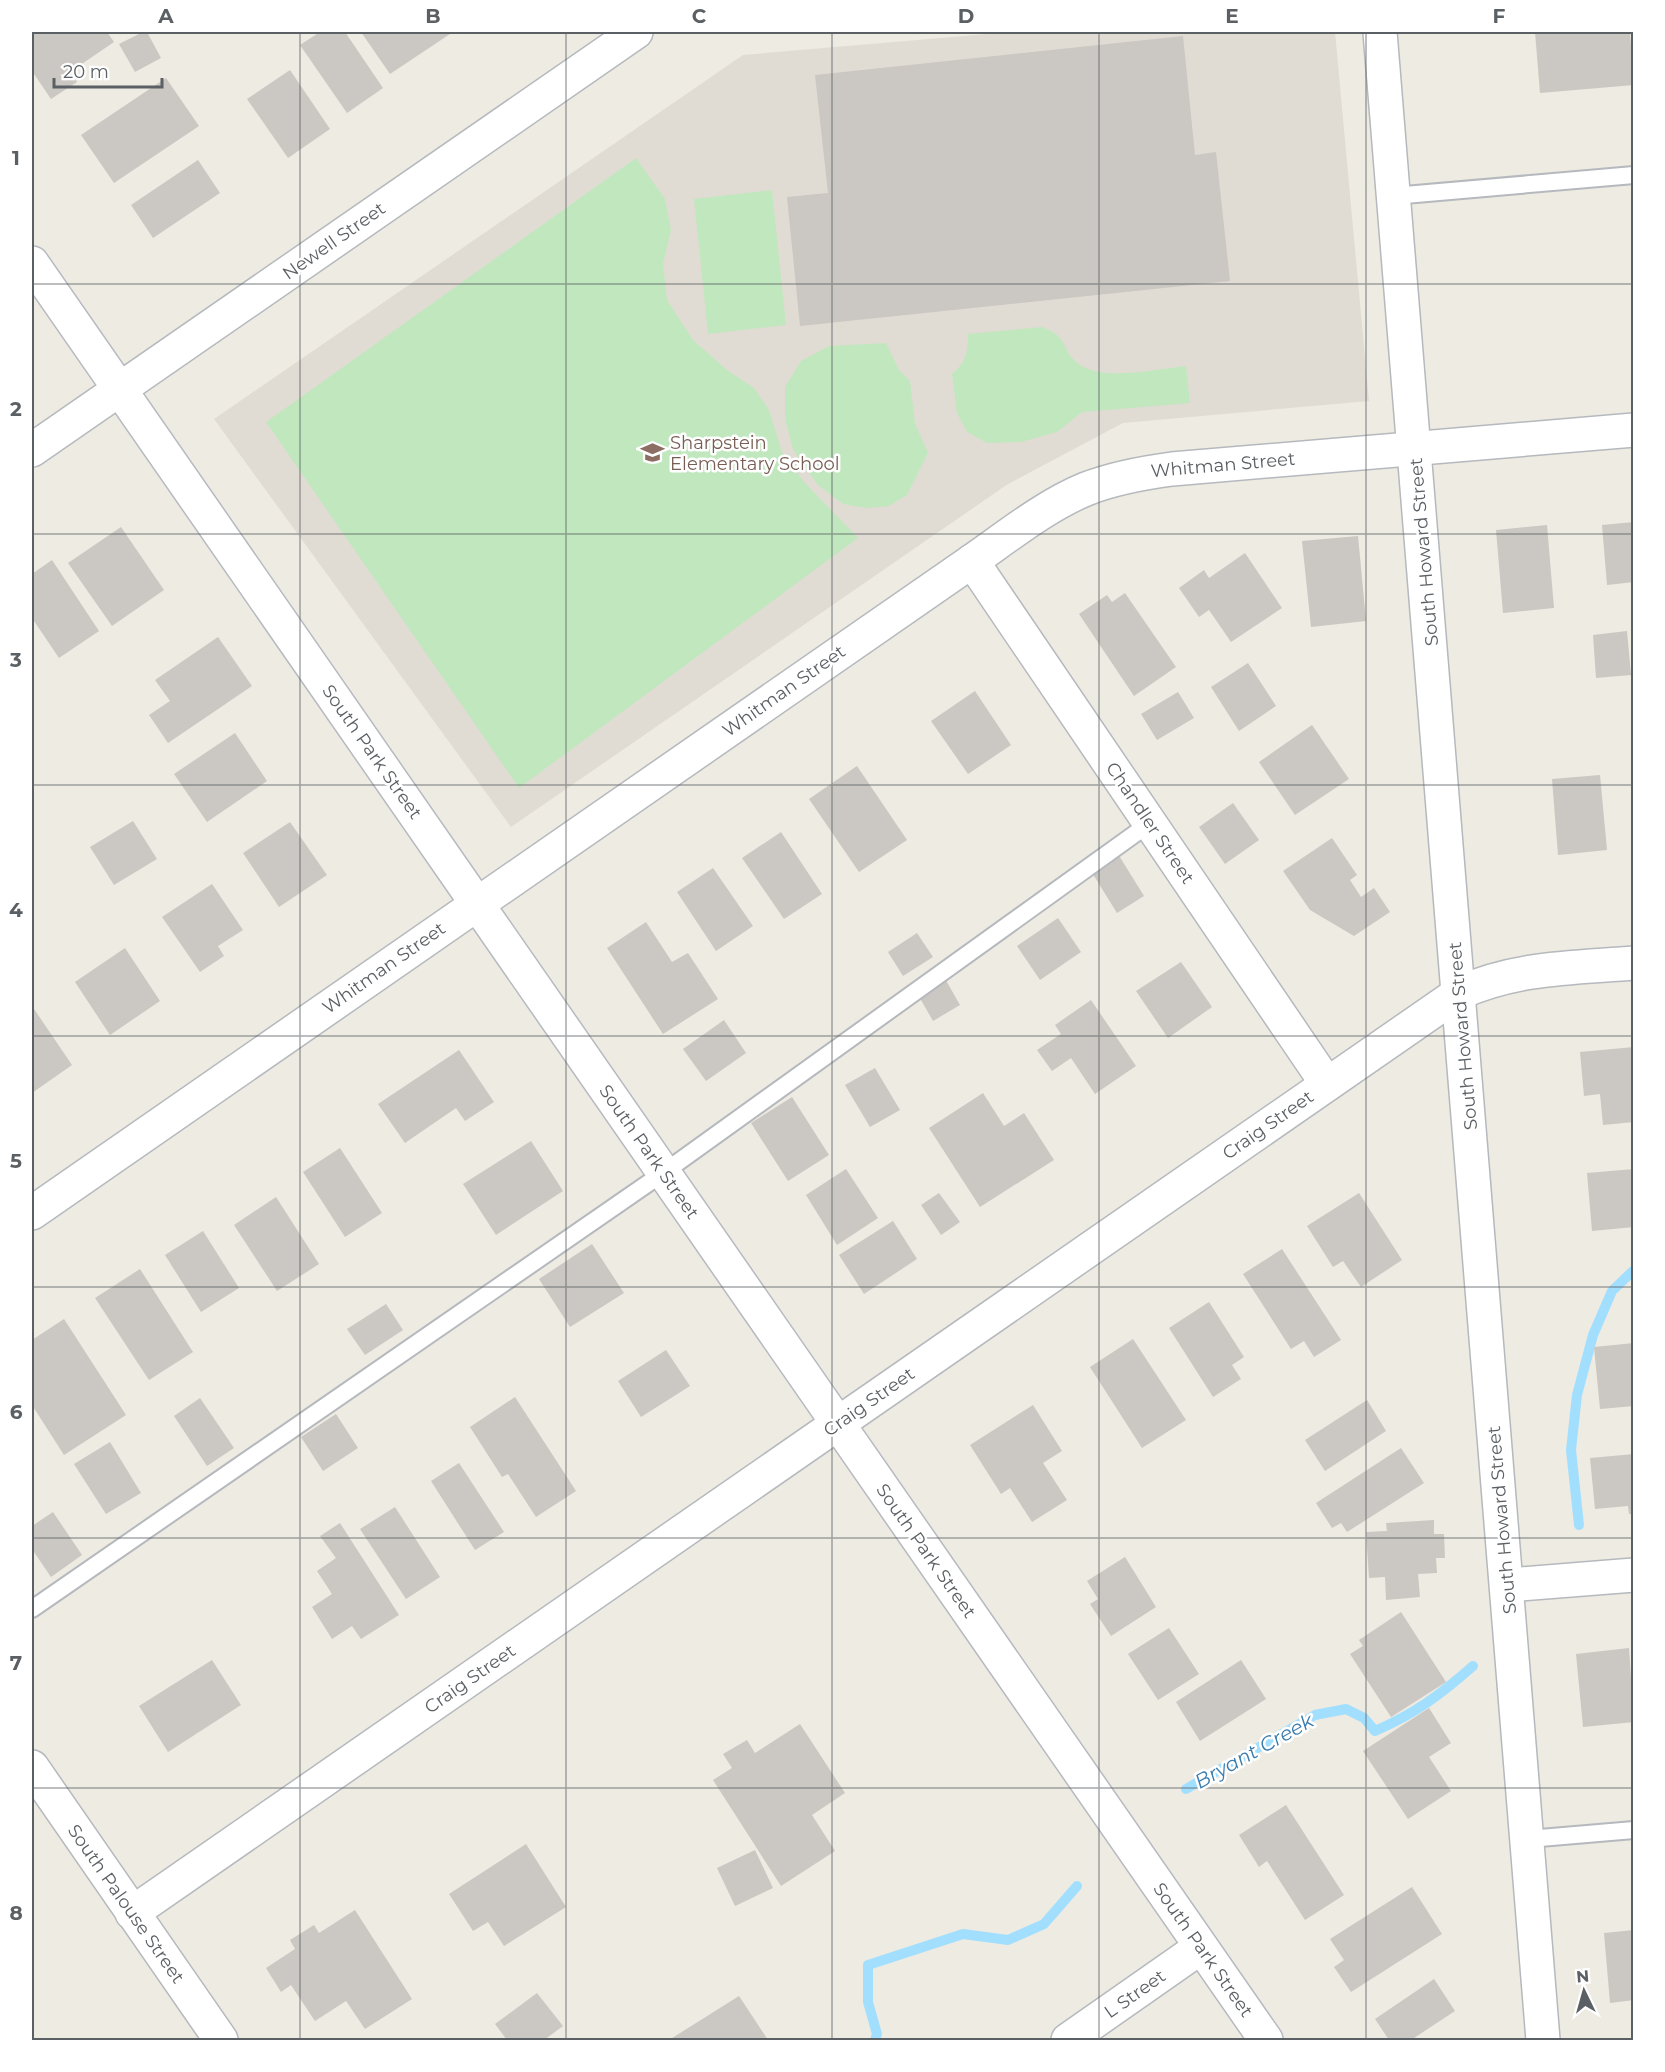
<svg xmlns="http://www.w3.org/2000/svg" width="1665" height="2072" viewBox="0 0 1665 2072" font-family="Montserrat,sans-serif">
	<rect width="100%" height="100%" fill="#eeebe2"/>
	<polygon fill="#e0dcd3" points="1011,32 1335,32 1369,401 1123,423 1008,484 511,827 214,419 743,55"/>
	<g fill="#c1e7be">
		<polygon points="636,158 665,199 671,230 663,264 667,300 693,340 727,370 754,388 769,410 782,452 804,482 858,538 519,788 266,422"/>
		<polygon points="772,190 786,325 708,334 694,199"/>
		<path d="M1042,327C1069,337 1060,347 1076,362C1100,383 1156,369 1186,366L1190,403L1082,412L1057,432L1021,442L987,443L967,432L957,413L952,374C966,362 968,352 968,334Z"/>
		<polygon points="886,343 899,370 910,381 915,424 928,453 907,495 889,506 866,508 843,504 817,484 793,449 785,419 785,387 801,361 829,346"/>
	</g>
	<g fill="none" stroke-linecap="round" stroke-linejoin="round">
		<g stroke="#a2dfff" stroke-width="10">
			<polyline points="1579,1525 1571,1450 1577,1395 1593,1335 1612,1291 1634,1270"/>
			<path d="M1186,1789L1315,1715L1346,1709L1364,1718L1375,1731C1416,1713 1440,1695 1473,1666"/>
			<polyline points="875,2040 877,2034 868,2002 868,1965 963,1934 1008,1940 1044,1924 1077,1886"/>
		</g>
	</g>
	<g fill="#cbc7c2">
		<polygon points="35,32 107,32 114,42 70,72 77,82 51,99 32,71 32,34"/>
		<polygon points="143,32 147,32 161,58 135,72 119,44"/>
		<polygon points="320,32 345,32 383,88 347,113 300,45"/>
		<polygon points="361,32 453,32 390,74"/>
		<polygon points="1535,32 1630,32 1634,85 1540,93"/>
		<polygon points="1183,36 1195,155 1216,152 1230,281 800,326 787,197 828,193 815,75"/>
		<polygon points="290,70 330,129 288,158 247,99"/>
		<polygon points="166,78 199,126 114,183 81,135"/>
		<polygon points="198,160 220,193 153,238 131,205"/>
		<polygon points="1634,522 1634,582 1607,585 1602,525"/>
		<polygon points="1547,525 1554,608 1503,613 1496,530"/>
		<polygon points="121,527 164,590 112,626 68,563"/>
		<polygon points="1358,536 1366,621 1311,627 1302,541"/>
		<polygon points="1245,553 1282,608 1231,642 1209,610 1199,617 1179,588 1204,570 1209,578"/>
		<polygon points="52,560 99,631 59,658 32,618 32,574"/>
		<polygon points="1125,593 1176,667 1134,696 1079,614 1107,595 1112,602"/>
		<polygon points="1627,631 1631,675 1596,678 1593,635"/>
		<polygon points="218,637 252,686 168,743 149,715 170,701 155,680"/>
		<polygon points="1248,663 1276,706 1239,731 1211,687"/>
		<polygon points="975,691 1011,745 968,774 931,721"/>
		<polygon points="1178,692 1194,718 1157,740 1141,714"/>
		<polygon points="1312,725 1349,779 1295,815 1259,762"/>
		<polygon points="235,733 267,781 207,822 174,774"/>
		<polygon points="857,766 907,840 859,872 809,799"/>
		<polygon points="1600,775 1607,850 1558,855 1552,779"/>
		<polygon points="1233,803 1259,840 1225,864 1199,827"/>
		<polygon points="133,821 157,859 114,885 90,847"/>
		<polygon points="290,822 327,875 279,907 243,853"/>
		<polygon points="781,832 822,894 784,919 742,858"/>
		<polygon points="1332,838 1357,875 1350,880 1361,897 1374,888 1390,912 1354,936 1310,910 1283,871"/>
		<polygon points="1118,854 1144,896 1117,913 1091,871"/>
		<polygon points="713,868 753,926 716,951 677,892"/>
		<polygon points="212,884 243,930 218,946 224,956 200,972 162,917"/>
		<polygon points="1058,918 1081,952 1040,980 1017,946"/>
		<polygon points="646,922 672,962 688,953 718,999 663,1034 607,948"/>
		<polygon points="917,933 933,957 903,976 888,952"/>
		<polygon points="125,948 160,1001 110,1035 75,982"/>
		<polygon points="1181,962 1212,1007 1168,1038 1136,991"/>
		<polygon points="944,977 960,1005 933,1021 917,993"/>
		<polygon points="1091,1000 1136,1066 1095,1094 1071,1058 1052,1071 1037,1050 1061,1034 1055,1025"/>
		<polygon points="32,1006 72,1065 32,1093"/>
		<polygon points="724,1020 746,1053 706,1081 683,1049"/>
		<polygon points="1634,1047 1634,1122 1603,1125 1600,1094 1584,1096 1580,1052"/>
		<polygon points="459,1050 494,1102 465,1121 456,1108 405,1143 378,1104"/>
		<polygon points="875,1068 900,1110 870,1127 845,1085"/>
		<polygon points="983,1093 1004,1126 1024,1113 1054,1160 980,1207 929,1128"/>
		<polygon points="792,1097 829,1155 788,1181 751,1123"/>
		<polygon points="531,1141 563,1191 496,1235 463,1184"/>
		<polygon points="340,1148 382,1213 345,1237 303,1172"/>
		<polygon points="846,1169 878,1218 837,1245 806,1195"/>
		<polygon points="1634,1169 1634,1227 1592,1231 1587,1173"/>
		<polygon points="939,1193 960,1222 941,1235 921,1205"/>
		<polygon points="1359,1193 1402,1260 1361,1287 1343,1261 1333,1267 1307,1226"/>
		<polygon points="276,1197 319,1264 277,1291 234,1225"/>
		<polygon points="893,1221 917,1259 864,1294 839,1255"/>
		<polygon points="203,1231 239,1288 201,1312 165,1255"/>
		<polygon points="592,1244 624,1293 570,1327 539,1279"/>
		<polygon points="1282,1249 1341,1340 1314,1357 1304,1341 1291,1349 1243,1274"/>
		<polygon points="140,1269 193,1352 149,1380 95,1298"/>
		<polygon points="1209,1302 1244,1357 1232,1365 1241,1379 1213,1397 1169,1328"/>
		<polygon points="386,1304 403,1330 365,1355 347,1329"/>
		<polygon points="64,1319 126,1415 64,1455 32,1405 32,1340"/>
		<polygon points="1133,1339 1186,1420 1142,1448 1090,1367"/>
		<polygon points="1634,1343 1634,1406 1600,1409 1594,1347"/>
		<polygon points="666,1350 690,1386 641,1417 618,1381"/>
		<polygon points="515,1397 576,1491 536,1517 508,1474 502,1477 470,1427"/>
		<polygon points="200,1398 234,1448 207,1466 174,1416"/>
		<polygon points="1367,1400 1386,1431 1325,1471 1305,1440"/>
		<polygon points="1033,1405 1062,1451 1043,1463 1067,1500 1032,1522 1010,1488 1001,1494 970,1445"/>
		<polygon points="336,1414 358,1448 323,1471 301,1437"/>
		<polygon points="110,1442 141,1493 106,1514 74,1464"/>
		<polygon points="1401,1448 1424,1483 1347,1532 1341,1523 1332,1528 1316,1503"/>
		<polygon points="1634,1454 1634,1514 1629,1514 1628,1506 1595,1509 1590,1458"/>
		<polygon points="459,1463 504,1532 475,1550 431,1481"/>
		<polygon points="395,1507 440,1577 406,1599 360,1529"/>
		<polygon points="53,1512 82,1555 51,1577 32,1549 32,1526"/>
		<polygon points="1434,1520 1434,1534 1444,1534 1445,1558 1436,1558 1437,1573 1418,1574 1420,1597 1386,1600 1385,1577 1369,1578 1366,1532 1387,1531 1386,1523"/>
		<polygon points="340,1523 399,1615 361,1639 352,1626 332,1639 312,1607 332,1594 317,1571 336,1558 320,1536"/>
		<polygon points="1125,1557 1156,1607 1111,1636 1090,1604 1098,1599 1087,1581"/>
		<polygon points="1401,1612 1446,1682 1391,1717 1350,1654 1363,1646 1359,1640"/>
		<polygon points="1169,1628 1199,1674 1158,1700 1128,1654"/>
		<polygon points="1629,1648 1634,1722 1583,1727 1576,1654"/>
		<polygon points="212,1660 241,1705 168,1752 139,1706"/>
		<polygon points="1241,1660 1266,1699 1200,1741 1176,1702"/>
		<polygon points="1429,1708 1451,1743 1429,1757 1451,1791 1408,1819 1363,1751"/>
		<polygon points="800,1724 845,1793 812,1815 835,1851 781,1886 713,1780 732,1768 723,1754 747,1740 755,1753"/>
		<polygon points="1286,1805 1344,1895 1305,1920 1267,1861 1259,1867 1239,1835"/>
		<polygon points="526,1844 566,1907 504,1946 488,1922 473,1931 449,1894"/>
		<polygon points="755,1850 773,1888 735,1906 717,1868"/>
		<polygon points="1412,1887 1442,1934 1351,1992 1334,1967 1344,1960 1330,1939"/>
		<polygon points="355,1910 412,1999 365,2029 346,2001 315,2021 291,1985 281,1992 266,1968 295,1949 290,1940 314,1925 319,1933"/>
		<polygon points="1634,1930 1634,2000 1610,2003 1604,1933"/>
		<polygon points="1434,1979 1455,2011 1411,2040 1389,2040 1375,2019"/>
		<polygon points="537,1993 563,2026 544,2040 507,2040 495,2024"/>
		<polygon points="739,1996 768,2040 669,2040"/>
	</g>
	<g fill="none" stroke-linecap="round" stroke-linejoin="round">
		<defs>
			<g id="service">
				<polyline points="1393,196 1634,175"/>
				<polyline points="32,1609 663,1173 1150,823"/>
				<polyline points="1528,1839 1634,1830"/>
			</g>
			<g id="minor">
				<polyline points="1380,32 1543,2040"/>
				<polyline points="32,450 636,32"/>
				<polyline points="972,561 1327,1084"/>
				<path d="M32,1213L972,561C1008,536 1045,506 1086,489C1114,478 1142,473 1172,469L1634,430"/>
				<polyline points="1508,1585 1634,1575"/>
				<polyline points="32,1767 221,2040"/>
				<path d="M132,1913L1459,993C1517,967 1572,968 1634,963"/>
				<polyline points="1068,2040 1201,1947"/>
			</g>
			<polyline id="secondary" points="32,263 1266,2040"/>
		</defs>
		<use href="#service" stroke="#b5b9bd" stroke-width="20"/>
		<use href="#minor" stroke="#b5b9bd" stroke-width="36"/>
		<use href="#secondary" stroke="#b6bac0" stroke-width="36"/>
		<use href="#service" stroke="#fff" stroke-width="16"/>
		<use href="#minor" stroke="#fff" stroke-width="33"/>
		<use href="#secondary" stroke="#fff" stroke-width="33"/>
	</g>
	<path fill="none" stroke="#5b6064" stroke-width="1.5" stroke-opacity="0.55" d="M300,32V2040M566,32V2040M832,32V2040M1099,32V2040M1366,32V2040M32,284H1634M32,534H1634M32,785H1634M32,1036H1634M32,1287H1634M32,1538H1634M32,1788H1634"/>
	<defs>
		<symbol id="school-bare" viewBox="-9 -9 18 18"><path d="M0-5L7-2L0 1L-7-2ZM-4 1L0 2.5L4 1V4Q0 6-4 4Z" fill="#8d6e63" stroke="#fff" stroke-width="2.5" paint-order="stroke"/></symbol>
	</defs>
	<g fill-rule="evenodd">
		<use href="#school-bare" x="636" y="436" width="33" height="33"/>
	</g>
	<g text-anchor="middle" stroke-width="5" stroke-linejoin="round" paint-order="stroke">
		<g font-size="18" fill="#5b6064" stroke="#fff">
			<text transform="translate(334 241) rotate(-35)" y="6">Newell Street</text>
			<text transform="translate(1223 465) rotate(-5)" y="6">Whitman Street</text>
			<text transform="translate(1424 552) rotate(-95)" y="6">South Howard Street</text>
			<text transform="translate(784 691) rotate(-35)" y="6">Whitman Street</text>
			<text transform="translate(372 752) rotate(55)" y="6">South Park Street</text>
			<text transform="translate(1150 823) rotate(56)" y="6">Chandler Street</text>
			<text transform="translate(384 968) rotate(-35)" y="6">Whitman Street</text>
			<text transform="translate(1463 1036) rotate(-95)" y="6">South Howard Street</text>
			<text transform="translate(1268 1125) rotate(-35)" y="6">Craig Street</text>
			<text transform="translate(649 1152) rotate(55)" y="6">South Park Street</text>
			<text transform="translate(869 1402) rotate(-35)" y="6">Craig Street</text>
			<text transform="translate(1502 1520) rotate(-95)" y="6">South Howard Street</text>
			<text transform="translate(926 1551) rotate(55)" y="6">South Park Street</text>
			<text transform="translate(470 1679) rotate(-35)" y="6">Craig Street</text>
			<text transform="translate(126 1904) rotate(55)" y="6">South Palouse Street</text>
			<text transform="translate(1203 1950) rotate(55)" y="6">South Park Street</text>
			<text transform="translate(1135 1994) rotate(-35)" y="6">L Street</text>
		</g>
		<g font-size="18" fill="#785e54" stroke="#fff" text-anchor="start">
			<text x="670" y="449">Sharpstein<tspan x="670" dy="21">Elementary School</tspan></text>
		</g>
		<g font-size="20" font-style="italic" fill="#387bad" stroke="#fff">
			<text transform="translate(1254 1751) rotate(-29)" y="7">Bryant Creek</text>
		</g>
	</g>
	<rect width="1665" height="2072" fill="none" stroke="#ffffff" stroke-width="66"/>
	<g transform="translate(1584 1991) rotate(355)" stroke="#ffffff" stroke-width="4.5" paint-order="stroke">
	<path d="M0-4.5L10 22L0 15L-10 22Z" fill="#5b6064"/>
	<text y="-9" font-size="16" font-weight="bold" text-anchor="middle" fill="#5b6064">N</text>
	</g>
	<path d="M54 78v9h108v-9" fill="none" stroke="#5b6064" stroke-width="3"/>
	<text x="63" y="78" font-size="18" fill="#5b6064" stroke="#ffffff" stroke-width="4.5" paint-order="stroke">20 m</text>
	<rect x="33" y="33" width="1599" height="2006" fill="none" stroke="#5b6064" stroke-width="2"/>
	<g font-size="20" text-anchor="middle" font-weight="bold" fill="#5b6064">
		<text x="166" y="23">A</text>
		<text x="433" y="23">B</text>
		<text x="699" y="23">C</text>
		<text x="966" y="23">D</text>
		<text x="1232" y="23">E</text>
		<text x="1499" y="23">F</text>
		<text x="16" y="165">1</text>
		<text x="16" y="416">2</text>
		<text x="16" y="667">3</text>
		<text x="16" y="917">4</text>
		<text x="16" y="1168">5</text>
		<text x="16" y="1419">6</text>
		<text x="16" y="1670">7</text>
		<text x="16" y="1920">8</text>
	</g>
</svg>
